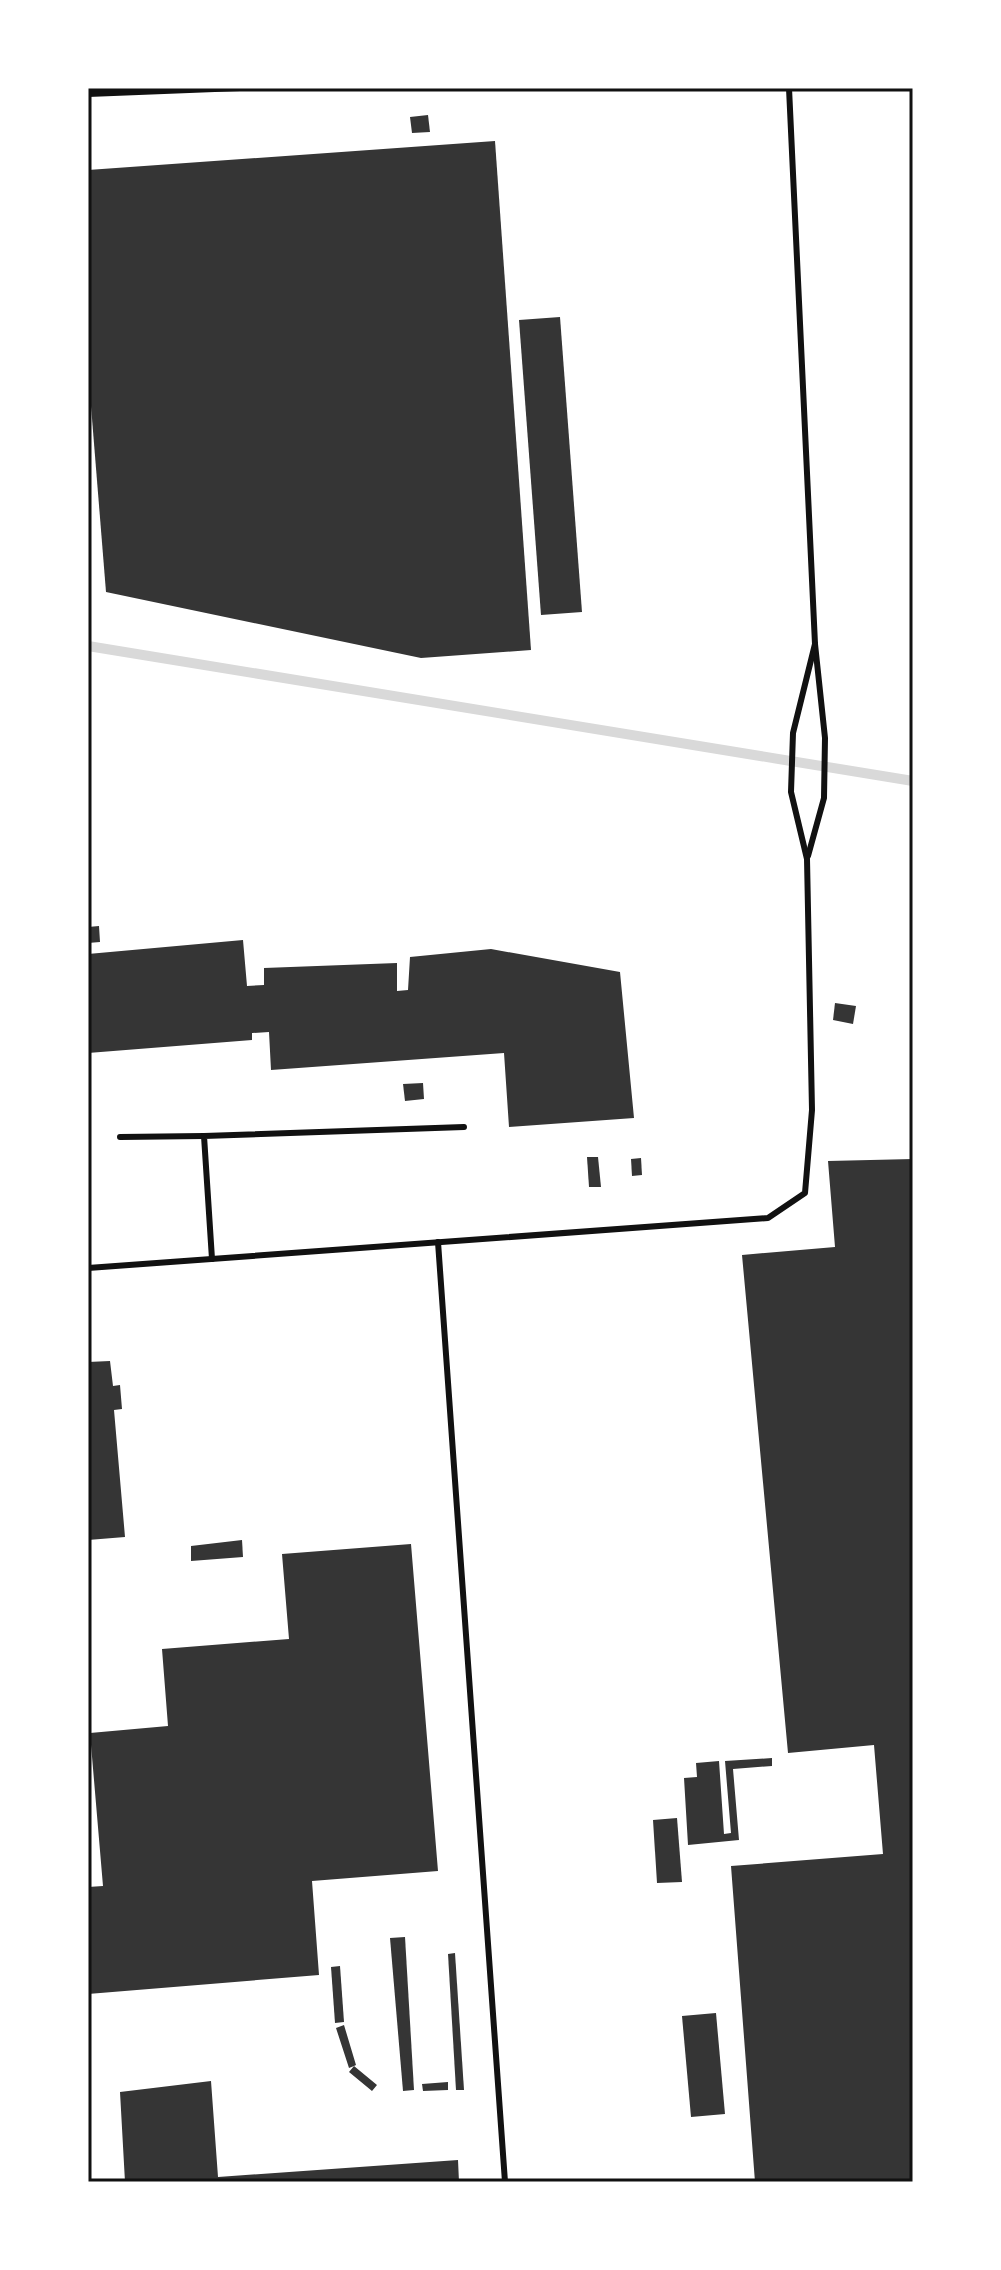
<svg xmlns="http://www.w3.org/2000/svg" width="1001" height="2270" viewBox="0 0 1001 2270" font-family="'Libre Baskerville',serif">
	<rect width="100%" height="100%" fill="#fff"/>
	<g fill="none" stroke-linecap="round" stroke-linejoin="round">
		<polyline stroke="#d9d9d9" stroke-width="10" points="88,646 913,781"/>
	</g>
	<g fill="#353535">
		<polygon points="428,115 430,132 412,133 410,117"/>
		<polygon points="495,141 531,650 421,658 106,592 88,369 88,170"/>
		<polygon points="560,317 582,612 541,615 519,320"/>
		<polygon points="99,926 100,942 88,943 88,927"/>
		<polygon points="243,940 247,986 264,985 264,968 397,963 397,991 408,990 410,957 491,949 620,972 634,1118 509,1127 504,1053 271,1070 269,1032 252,1033 252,1040 88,1053 88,954"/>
		<polygon points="835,1003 856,1006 853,1024 833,1020"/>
		<polygon points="423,1083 424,1099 405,1101 403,1084"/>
		<polygon points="587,1157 598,1157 601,1187 589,1187"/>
		<polygon points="641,1158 642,1175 632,1176 631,1159"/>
		<polygon points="913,1159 913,2182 755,2182 731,1866 883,1854 874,1745 788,1753 742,1255 835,1247 828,1161"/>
		<polygon points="110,1361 113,1386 120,1385 122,1409 114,1410 125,1537 88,1540 88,1362"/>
		<polygon points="242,1540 243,1557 191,1561 191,1546"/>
		<polygon points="411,1544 438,1871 312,1881 319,1975 88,1994 88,1887 103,1886 90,1733 168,1726 162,1649 289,1639 282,1554"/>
		<polygon points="772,1758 772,1766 733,1769 739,1840 688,1845 684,1778 697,1777 696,1763 719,1761 724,1834 731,1833 725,1761"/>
		<polygon points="677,1818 682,1882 657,1883 653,1820"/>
		<polygon points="405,1937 414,2090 403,2091 390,1938"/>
		<polygon points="455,1953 464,2090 456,2090 448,1954"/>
		<polygon points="340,1966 344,2022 335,2023 331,1967"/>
		<polygon points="716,2013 725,2114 691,2117 682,2016"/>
		<polygon points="344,2025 356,2065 354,2066 377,2085 372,2091 349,2072 354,2066 349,2068 336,2028"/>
		<polygon points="211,2081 218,2177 458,2160 459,2182 125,2182 120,2092"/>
		<polygon points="448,2082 448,2090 423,2091 422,2084"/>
	</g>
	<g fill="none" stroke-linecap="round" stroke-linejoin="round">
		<g stroke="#111" stroke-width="6">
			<polyline points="789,88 815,644 825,738 824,798 808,856"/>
			<polyline points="88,94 240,88"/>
			<polyline points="120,1137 204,1136"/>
			<polyline points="438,1242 505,2182"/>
			<polyline points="212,1259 204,1136 464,1127"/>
			<polyline points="88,1268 768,1218 805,1193 812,1110 807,859 791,792 793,733 815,644"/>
		</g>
	</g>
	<rect width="1001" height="2270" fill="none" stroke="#ffffff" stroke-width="180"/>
	<rect x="90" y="90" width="821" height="2090" fill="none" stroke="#111" stroke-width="3"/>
</svg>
